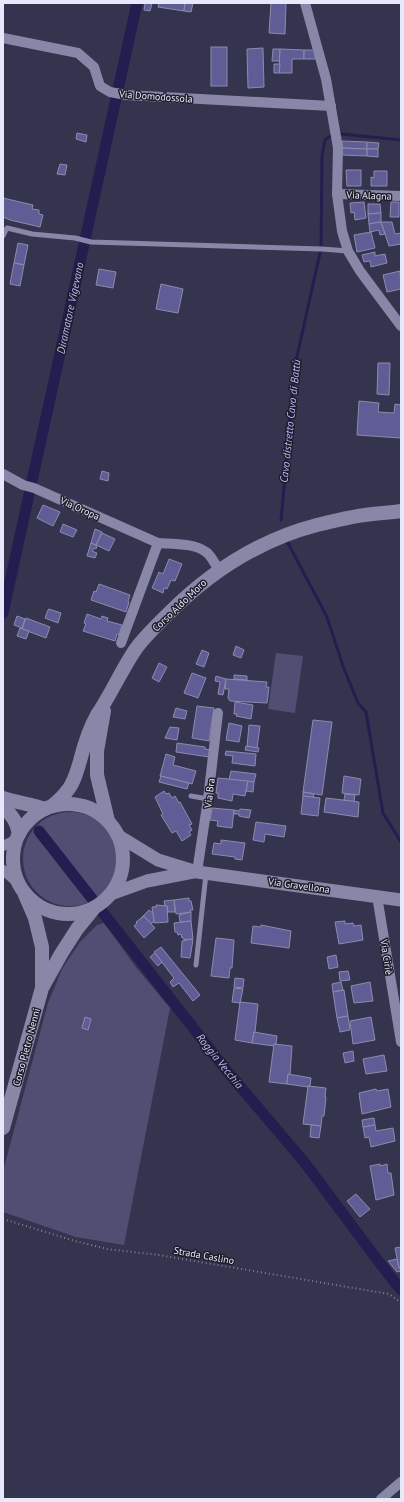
<svg xmlns="http://www.w3.org/2000/svg" width="404" height="1502" viewBox="0 0 404 1502" font-family="'PT Sans',sans-serif">
	<rect width="100%" height="100%" fill="#35344f"/>
	<g fill="#504f73">
		<polygon points="276,653 303,656 295,713 268,709"/>
		<circle cx="70" cy="859" r="47"/>
		<polygon points="104,923 135,966 170,1008 124,1245 76,1237 3,1212 3,1171 48,1003 62,969 80,942 97,925"/>
	</g>
	<g fill="none" stroke-linecap="round" stroke-linejoin="round">
		<g stroke="#241d4f" stroke-width="3">
			<polyline points="341,134 401,140"/>
			<polyline points="321,246 322,156 325,140 329,137 333,136"/>
			<polyline points="281,520 295,365 320,253"/>
			<polyline points="288,543 327,617 343,666 358,703 366,712 383,813 401,842"/>
		</g>
		<g stroke="#241d4f" stroke-width="11">
			<polyline points="3,613 137,3"/>
			<polyline points="39,831 227,1071 305,1163 382,1266 401,1290"/>
		</g>
	</g>
	<g fill="#605d96" stroke="#8b8bab">
		<polygon points="145,3 152,3 150,11 144,10"/>
		<polygon points="159,3 185,3 184,11 158,7"/>
		<polygon points="185,3 193,3 191,12 184,11"/>
		<polygon points="271,3 286,3 285,34 269,33"/>
		<rect x="211" y="47" width="16" height="39"/>
		<polygon points="263,48 264,87 248,88 247,49"/>
		<polygon points="273,49 280,49 280,61 272,61"/>
		<polygon points="280,49 304,50 304,59 292,59 292,73 279,73"/>
		<polygon points="304,50 314,50 316,59 304,59"/>
		<polygon points="274,64 280,64 279,73 274,73"/>
		<polygon points="77,133 87,135 86,142 76,139"/>
		<polygon points="342,141 367,142 367,149 342,148"/>
		<polygon points="367,142 379,143 378,149 367,149"/>
		<polygon points="342,148 367,149 367,156 341,155"/>
		<polygon points="367,149 378,149 378,157 367,156"/>
		<polygon points="60,164 67,165 65,175 57,174"/>
		<polygon points="346,170 361,170 361,186 347,186"/>
		<polygon points="374,171 387,171 387,186 371,186 371,177 374,178"/>
		<polygon points="3,198 33,205 32,209 39,210 39,214 43,215 40,227 10,220 3,217"/>
		<polygon points="364,202 366,218 355,220 354,212 351,213 350,203"/>
		<polygon points="391,202 399,202 399,217 390,217"/>
		<polygon points="368,204 380,204 381,213 368,214"/>
		<polygon points="381,213 381,222 369,224 368,214"/>
		<polygon points="381,222 392,222 395,234 401,233 401,244 389,246"/>
		<polygon points="381,222 385,234 380,235 379,230 370,232 369,224"/>
		<polygon points="371,232 375,248 357,252 354,235"/>
		<polygon points="18,243 28,245 24,265 14,263"/>
		<polygon points="375,252 375,256 385,254 387,263 371,267 370,261 364,262 362,255"/>
		<polygon points="14,263 24,265 20,286 10,284"/>
		<polygon points="99,269 116,272 113,288 96,285"/>
		<polygon points="400,271 401,289 387,292 383,275"/>
		<polygon points="161,284 183,289 178,313 156,309"/>
		<polygon points="378,363 390,363 389,395 377,394"/>
		<polygon points="359,401 379,403 378,412 394,413 395,404 401,405 401,438 357,435"/>
		<polygon points="102,471 109,473 108,481 100,479"/>
		<polygon points="43,505 60,512 53,526 37,518"/>
		<polygon points="63,524 77,530 73,537 60,532"/>
		<polygon points="95,529 102,532 96,545 91,543"/>
		<polygon points="102,533 115,539 109,551 96,545"/>
		<polygon points="91,543 97,546 96,549 94,548 92,551 97,553 95,558 87,556"/>
		<polygon points="169,559 182,564 175,581 171,580 167,589 164,588 163,593 152,588 159,572 163,574"/>
		<polygon points="99,584 130,595 128,601 129,602 126,612 91,600 94,591 96,592"/>
		<polygon points="49,609 61,613 58,623 45,618 48,610"/>
		<polygon points="87,614 101,619 102,616 108,618 107,621 122,625 119,635 117,634 115,641 83,631 86,624 84,623"/>
		<polygon points="17,616 25,619 22,628 14,625"/>
		<polygon points="26,618 50,627 46,638 22,629"/>
		<polygon points="20,628 29,631 26,639 17,636"/>
		<polygon points="236,646 244,650 241,658 233,655"/>
		<polygon points="202,650 209,653 204,667 196,664"/>
		<polygon points="159,663 167,667 159,682 152,678"/>
		<polygon points="192,673 206,678 198,698 184,693"/>
		<polygon points="234,675 247,676 247,680 234,679"/>
		<polygon points="216,676 226,679 223,695 218,694 220,682 215,681"/>
		<polygon points="226,679 267,682 266,687 269,687 267,703 230,701 228,698 229,689 225,689"/>
		<polygon points="235,702 253,705 251,719 236,716 237,714 234,714"/>
		<polygon points="197,706 214,708 209,741 192,738"/>
		<polygon points="176,708 187,711 185,719 173,717"/>
		<polygon points="313,720 332,722 322,795 303,792"/>
		<polygon points="229,723 242,726 239,742 226,740"/>
		<polygon points="249,725 260,726 257,748 247,747"/>
		<polygon points="170,727 179,728 177,740 165,738"/>
		<polygon points="177,743 205,747 205,749 211,750 209,757 176,752"/>
		<polygon points="246,746 259,748 258,752 245,750"/>
		<polygon points="226,751 256,754 255,766 232,763 233,756 225,755"/>
		<polygon points="166,754 175,757 173,765 196,771 192,784 160,776"/>
		<polygon points="231,771 256,774 254,782 229,780"/>
		<polygon points="161,776 189,783 187,789 159,782"/>
		<polygon points="344,776 361,779 359,795 342,793"/>
		<polygon points="218,778 248,781 245,796 233,794 232,801 218,798 218,793 216,793"/>
		<polygon points="248,781 254,782 253,792 246,791"/>
		<polygon points="164,791 166,794 169,793 172,798 175,796 179,803 180,802 192,824 189,825 192,830 189,832 191,835 182,841 176,831 172,833 161,815 163,814 155,797"/>
		<polygon points="303,792 314,794 313,798 303,796"/>
		<polygon points="345,794 355,795 354,802 344,800"/>
		<polygon points="303,796 320,798 318,816 301,814"/>
		<polygon points="326,798 359,802 358,817 324,812"/>
		<polygon points="212,808 234,810 232,828 217,826 218,821 210,820"/>
		<polygon points="240,809 251,810 249,818 239,816 239,814 234,814 234,810 239,811"/>
		<polygon points="256,822 286,826 284,837 265,834 264,842 253,840"/>
		<polygon points="221,840 245,843 242,860 235,859 235,857 212,854 214,843 221,844"/>
		<polygon points="189,898 189,901 191,901 193,910 190,910 191,912 176,914 174,900"/>
		<polygon points="174,900 175,912 168,912 167,906 165,906 164,901"/>
		<polygon points="156,905 167,906 168,922 154,923 152,907 156,907"/>
		<polygon points="149,910 153,913 154,921 151,924 144,916 142,919 141,918"/>
		<polygon points="191,912 191,921 180,922 179,915"/>
		<polygon points="144,916 155,928 144,938 134,926 137,923 136,922"/>
		<polygon points="191,921 193,939 184,940 184,938 182,938 181,934 178,935 177,932 175,932 174,923"/>
		<polygon points="345,921 345,924 353,923 354,926 361,925 363,940 339,944 335,922"/>
		<polygon points="261,925 291,931 289,948 251,943 253,926 261,927"/>
		<polygon points="216,938 234,940 232,968 230,968 229,978 211,976"/>
		<polygon points="191,939 193,940 190,958 181,957 182,941"/>
		<polygon points="161,947 200,995 193,1001 179,983 173,987 170,982 174,978 154,952"/>
		<polygon points="155,953 162,962 158,966 150,957"/>
		<polygon points="336,955 338,967 329,969 327,957"/>
		<polygon points="348,971 350,980 340,981 339,972"/>
		<polygon points="235,978 244,979 243,988 234,987"/>
		<polygon points="341,982 343,990 333,992 332,984"/>
		<polygon points="370,982 373,1001 354,1003 351,986"/>
		<polygon points="234,988 243,989 240,1003 232,1002"/>
		<polygon points="344,990 348,1016 337,1018 333,992"/>
		<polygon points="240,1002 258,1004 255,1032 254,1032 252,1043 235,1040"/>
		<polygon points="348,1016 350,1030 340,1032 337,1018"/>
		<polygon points="85,1017 91,1019 88,1030 82,1028"/>
		<polygon points="371,1017 375,1040 353,1044 350,1021"/>
		<polygon points="254,1032 277,1036 276,1044 274,1046 252,1043"/>
		<polygon points="274,1044 292,1046 290,1075 288,1074 287,1084 269,1082"/>
		<polygon points="353,1051 354,1061 345,1063 343,1053"/>
		<polygon points="384,1055 387,1071 366,1074 363,1059"/>
		<polygon points="288,1074 311,1078 310,1086 308,1086 308,1087 287,1084"/>
		<polygon points="308,1086 326,1088 325,1097 326,1097 324,1116 322,1116 321,1126 303,1124"/>
		<polygon points="376,1089 377,1091 388,1089 391,1107 362,1114 359,1093"/>
		<polygon points="374,1118 375,1125 363,1127 362,1120"/>
		<polygon points="311,1125 321,1126 319,1138 310,1137"/>
		<polygon points="375,1125 376,1131 393,1128 395,1141 371,1147 369,1137 365,1138 363,1127"/>
		<polygon points="380,1164 380,1166 387,1164 388,1173 391,1173 394,1195 376,1200 370,1166"/>
		<polygon points="356,1194 370,1209 360,1217 347,1201"/>
		<polygon points="401,1247 401,1268 399,1268 395,1248"/>
		<polygon points="397,1259 399,1268 401,1268 401,1271 397,1272 388,1261"/>
	</g>
	<g fill="none" stroke-linecap="round" stroke-linejoin="round">
		<polyline stroke="#808097" stroke-width="2" stroke-dasharray="1 3" stroke-linecap="butt" points="3,1219 75,1241 107,1249 159,1255 389,1294 401,1303"/>
		<g stroke="#8887a8" stroke-width="5">
			<polyline points="3,236 7,228 32,234 75,238 91,242 322,249 348,251"/>
			<polyline points="191,796 208,799"/>
			<polyline points="196,965 206,874"/>
		</g>
		<g stroke="#8887a8" stroke-width="10">
			<polyline points="305,3 326,79 338,148 337,194 342,231 348,251 360,271 401,326"/>
			<polyline points="3,38 78,53 94,67 100,86 110,92 126,95 331,106"/>
			<polyline points="337,194 401,196"/>
			<path d="M3,474L23,485L34,488L158,543C173,544 194,543 206,552C212,556 215,565 219,570"/>
			<polyline points="121,643 158,543"/>
			<polyline points="3,846 17,839"/>
			<polyline points="3,870 18,883"/>
			<polyline points="197,872 208,799 218,713"/>
			<polyline points="377,896 401,1042"/>
			<polyline points="381,1499 401,1482"/>
		</g>
		<g stroke="#8887a8" stroke-width="13">
			<polyline points="117,835 158,860 197,872 401,900"/>
			<polyline points="111,894 147,881 193,872"/>
		</g>
		<g stroke="#8887a8" stroke-width="14">
			<polyline points="104,711 97,751 97,775 108,821"/>
			<path d="M3,798C18,803 31,804 45,809"/>
			<circle cx="68" cy="859" r="55"/>
			<path d="M52,806C57,802 63,797 67,791C74,783 77,771 80,761C84,745 89,729 97,715C111,694 121,671 135,650C144,637 157,625 168,614C210,572 259,540 317,525C333,521 349,517 365,515C377,513 389,513 401,511"/>
			<path d="M3,807C12,815 17,822 19,834"/>
			<polyline points="25,895 35,918 42,947 42,986"/>
			<polyline points="3,1128 42,988 61,954 77,929 94,908"/>
		</g>
	</g>
	<g text-anchor="middle" stroke-width="3" stroke-linejoin="round" paint-order="stroke">
		<g font-size="10" fill="#e7e8fa" stroke="#1d1d2a">
			<text transform="translate(156 96) rotate(4)" y="4">Via Domodossola</text>
			<text transform="translate(369 195) rotate(2)" y="4">Via Alagna</text>
			<text transform="translate(80 508) rotate(24)" y="4">Via Oropa</text>
			<text transform="translate(179 605) rotate(-44)" y="4">Corso Aldo Moro</text>
			<text transform="translate(209 793) rotate(-83)" y="4">Via Bra</text>
			<text transform="translate(299 885) rotate(8)" y="4">Via Gravellona</text>
			<text transform="translate(387 957) rotate(81)" y="4">Via Ciriè</text>
			<text transform="translate(26 1047) rotate(-75)" y="4">Corso Pietro Nenni</text>
			<text transform="translate(204 1255) rotate(10)" y="4">Strada Caslino</text>
		</g>
		<g font-size="11" font-style="italic" fill="#bab8fb" stroke="#1d1d2a">
			<text transform="translate(70 308) rotate(-78)" y="4">Diramatore Vigevano</text>
			<text transform="translate(290 421) rotate(-84)" y="4">Cavo distretto Cavo di Battù</text>
			<text transform="translate(220 1061) rotate(51)" y="4">Roggia Vecchia</text>
		</g>
	</g>
	<rect width="404" height="1502" fill="none" stroke="#e7e8fa" stroke-width="8"/>
</svg>
